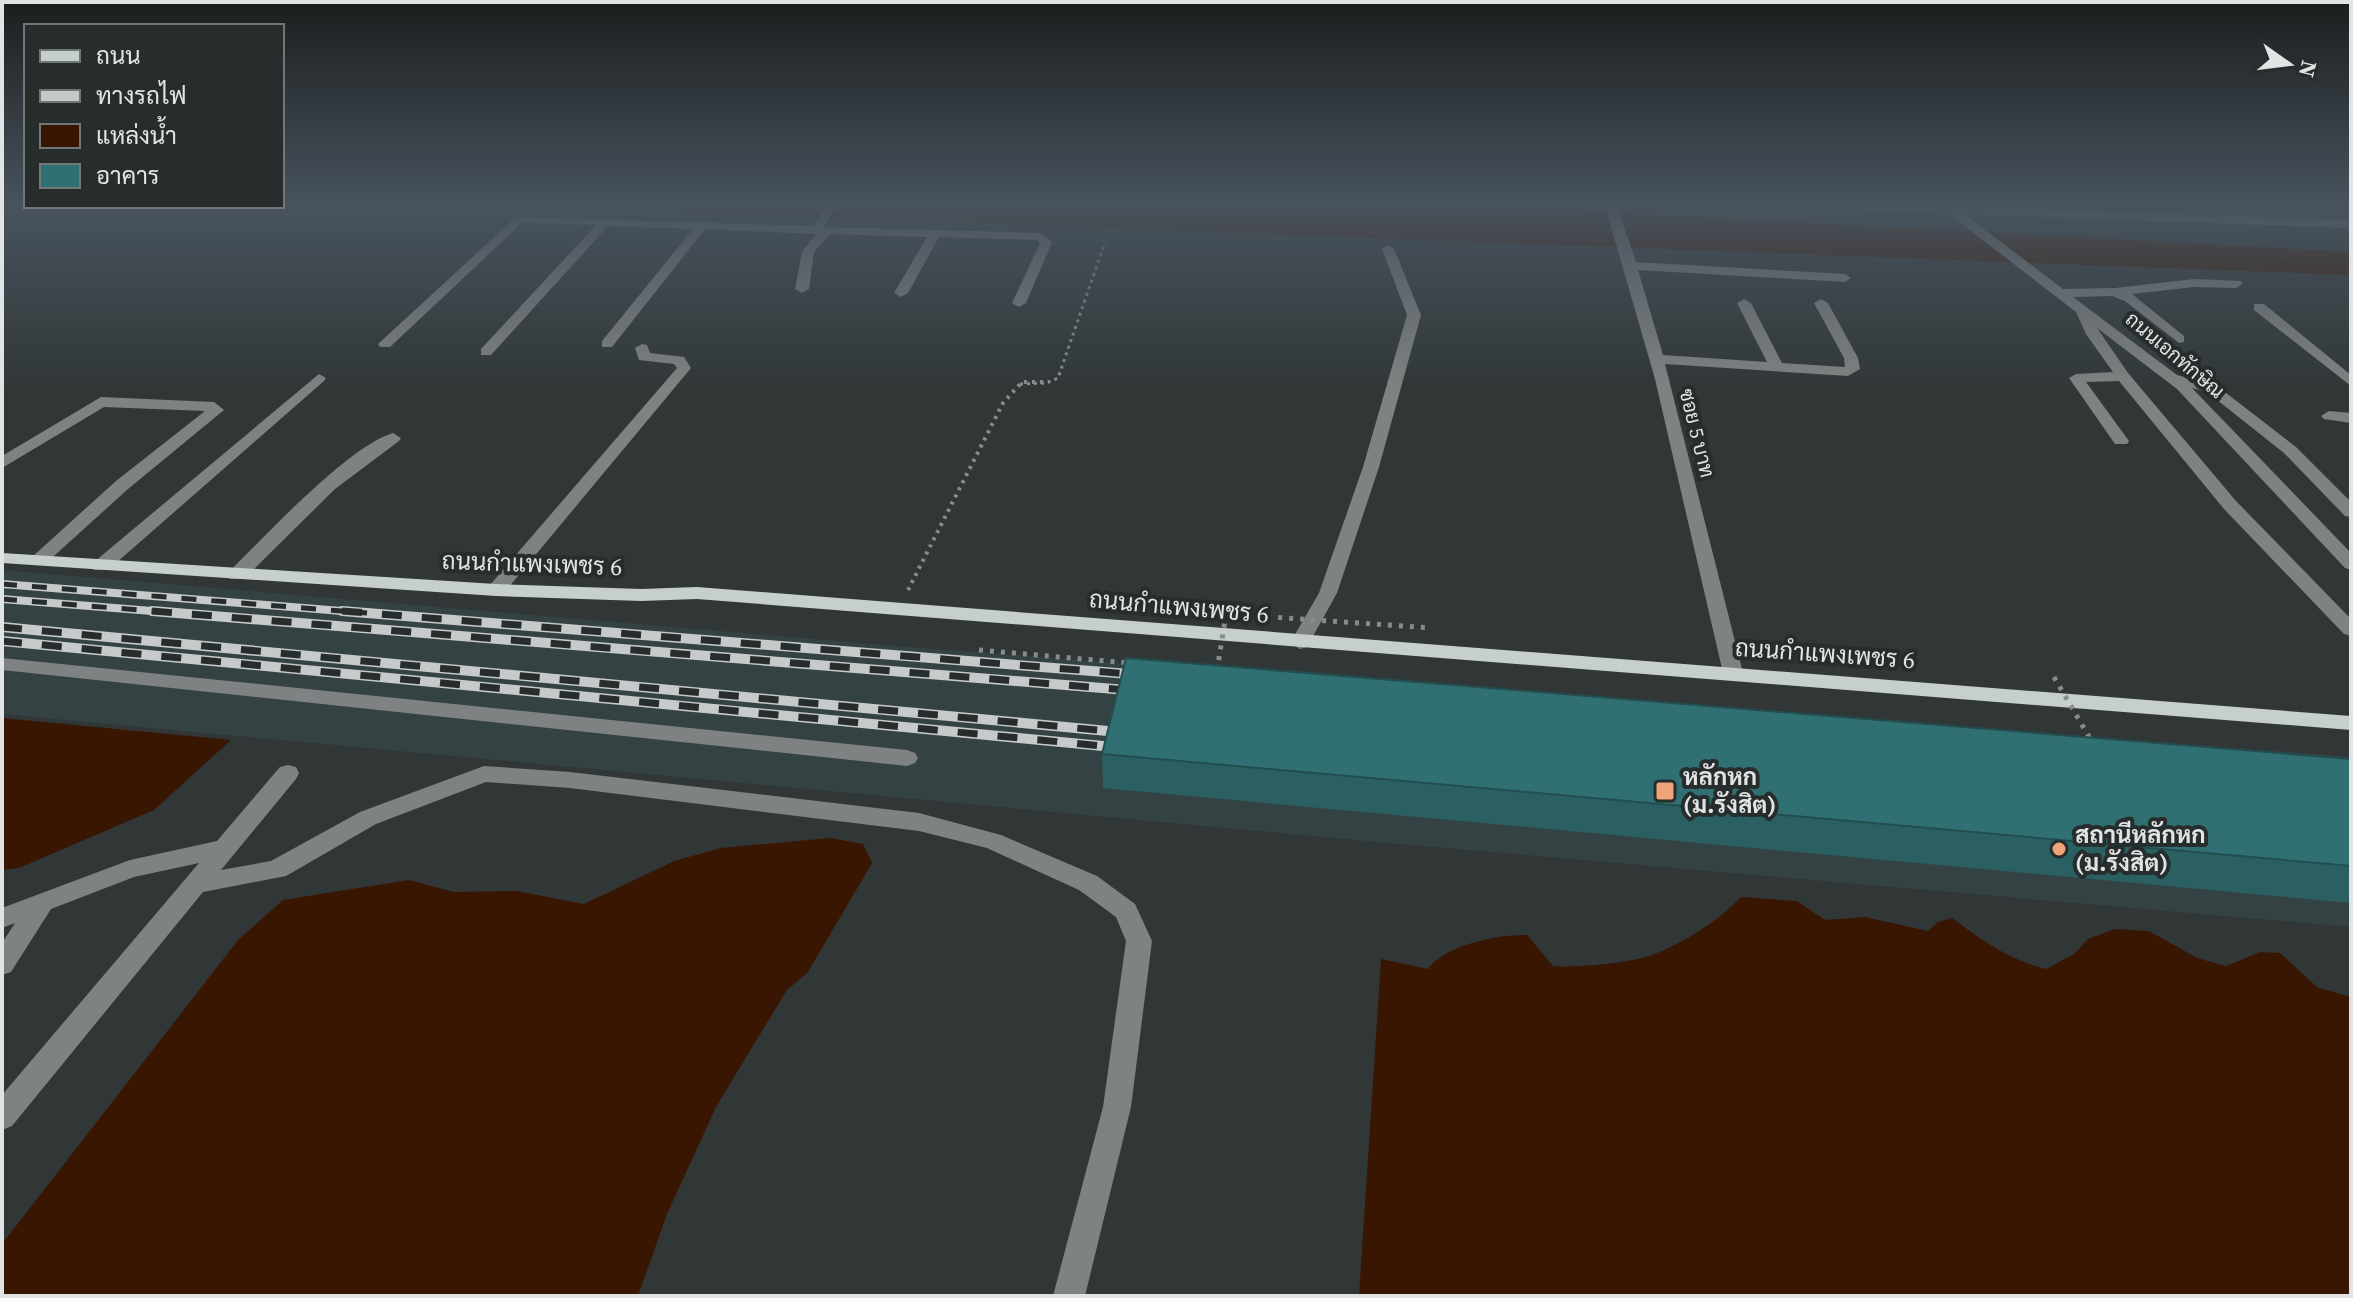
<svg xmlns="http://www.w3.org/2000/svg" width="2353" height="1298" viewBox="0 0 2353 1298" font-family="'Source Serif 4',Sarabun,serif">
	<rect width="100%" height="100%" fill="#313737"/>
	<polygon fill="#344243" points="2,570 933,649 2351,757 2351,927 1377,842 2,714"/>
	<g fill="#391602">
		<polygon points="531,206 1496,206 2351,252 2351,275"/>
		<polygon points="2,718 231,740 154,810 19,868 2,870"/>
		<polygon points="830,838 863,844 872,863 808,972 787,990 717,1105 667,1214 638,1296 2,1296 2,1244 238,940 283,900 409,880 454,892 517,891 584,904 674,861 721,848"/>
		<path d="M1741,897L1797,901L1825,920L1865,917L1928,931L1938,922L1952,918C1983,941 2009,960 2046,969L2074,954L2088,939L2115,929L2149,931L2197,958L2226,966L2260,952L2280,953L2317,987L2351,997V1296H1359L1381,959L1428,969C1445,945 1498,934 1527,935L1553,966C1575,968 1631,963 1652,955C1682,944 1720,920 1741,897Z"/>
	</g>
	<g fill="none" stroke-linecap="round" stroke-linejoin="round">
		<polyline stroke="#878c8c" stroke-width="3" stroke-dasharray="3 4" stroke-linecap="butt" points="1020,384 1046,383 1058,378 1105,242"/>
		<polyline stroke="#878c8c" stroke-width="4" stroke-dasharray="3 5" stroke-linecap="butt" points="908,590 1003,403 1022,382 1049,382"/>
		<polyline stroke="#878c8c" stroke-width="5" stroke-dasharray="4 7" stroke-linecap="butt" points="979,650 1129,663"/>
		<g fill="#7f8282" fill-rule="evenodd">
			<polygon points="826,206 837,206 824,227 1041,233 1052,242 1026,303 1019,307 1012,303 1040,243 1038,240 939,237 908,293 901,297 894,293 927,237 830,234 814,252 809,289 802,293 795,289 802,251 817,234 705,229 612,347 602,347 602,341 693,229 608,226 491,355 481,355 481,349 596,225 522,223 390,347 380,347 378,344 516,217 813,226"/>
			<polygon points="1605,206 1617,206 1636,262 1845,274 1851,278 1845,282 1638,270 1663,355 1767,362 1737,303 1744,299 1751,303 1782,363 1845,367 1844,358 1814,303 1821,299 1828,303 1858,358 1860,369 1848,376 1665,364 1743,673 1740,678 1726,678 1723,673 1655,379"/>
			<polygon points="1819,206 1954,206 2351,220 2351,228 1964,214 2063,289 2115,288 2194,279 2241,281 2242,284 2236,288 2194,287 2132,294 2184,336 2184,342 2179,343 2125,301 2112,296 2073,297 2177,375 2217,386 2296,447 2351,502 2351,517 2345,516 2284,453 2207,392 2192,388 2351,553 2351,570 2345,568 2177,389 2097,328 2128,373 2236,501 2351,619 2351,636 2344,634 2224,509 2119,381 2086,382 2129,441 2127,444 2115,444 2069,378 2076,374 2113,372 2086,334 2076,312 1949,214 1824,209"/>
			<polygon points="1388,245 1394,249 1421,315 1379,467 1337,593 1307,647 1300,649 1290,643 1319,593 1363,467 1407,315 1382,249"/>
			<polygon points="2254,304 2264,304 2351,375 2351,386 2254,310"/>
			<polygon points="642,344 647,345 650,353 684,357 691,368 503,594 489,594 487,590 489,586 677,368 674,364 639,360 635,348"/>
			<polygon points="319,374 326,378 324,381 108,570 94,570 92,566 94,562"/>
			<polygon points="101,397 214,402 224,410 128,489 44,565 32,565 29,561 32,557 116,481 205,411 104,407 2,468 2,456"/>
			<polygon points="2329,411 2351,413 2351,423 2324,419 2321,416"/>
			<path d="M393,433L401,438L399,441L335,489L244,579H230L228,575L230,571C264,537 350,445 393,433Z"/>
			<polygon points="2,658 907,750 915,753 918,758 915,763 907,766 2,670"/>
			<polygon points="288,765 296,767 299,773 296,779 221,870 271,861 360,812 484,766 570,772 919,813 1001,835 1097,876 1135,904 1152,941 1131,1107 1085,1296 1053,1296 1103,1107 1126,941 1116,917 1079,890 987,848 919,831 570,788 486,782 376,824 286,876 203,892 12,1126 2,1130 2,1095 199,863 134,877 51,909 11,972 2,975 2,943 15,923 2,928 2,908 130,860 217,841 280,767"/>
		</g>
		<polygon fill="#c7cece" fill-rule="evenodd" points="2,553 496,584 641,589 697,587 2351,716 2351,730 697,599 641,601 496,596 2,563"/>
		<defs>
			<g id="rail-far1">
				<polyline points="2,584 367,613"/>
				<polyline points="2,599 177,613"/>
			</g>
			<g id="rail">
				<polyline points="152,611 1139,691"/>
				<polyline points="342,611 1142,675"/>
				<polyline points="2,627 1129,733"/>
				<polyline points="2,641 1124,748"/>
			</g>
		</defs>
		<use href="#rail-far1" stroke="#c6caca" stroke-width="8"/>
		<use href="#rail" stroke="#c6caca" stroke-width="10"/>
		<use href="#rail-far1" stroke="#272d2d" stroke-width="5" stroke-dasharray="15" stroke-linecap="butt"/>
		<use href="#rail" stroke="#272d2d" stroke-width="7" stroke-dasharray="20" stroke-linecap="butt"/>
		<g stroke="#878c8c" stroke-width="5" stroke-dasharray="4 7" stroke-linecap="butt">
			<polyline points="1217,671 1226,614 1431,628"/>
			<polyline points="2054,677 2092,742"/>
		</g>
	</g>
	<polygon fill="#2a6062" points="1102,754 2351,759 2351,903 1103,788"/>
	<polygon fill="#317072" stroke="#224e50" stroke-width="2" points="1126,658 2351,759 2351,866 1102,754"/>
	<linearGradient id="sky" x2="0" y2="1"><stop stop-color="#1b1e1e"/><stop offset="0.53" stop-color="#48535e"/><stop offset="1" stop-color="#48535e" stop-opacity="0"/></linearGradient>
	<rect width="2353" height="388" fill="url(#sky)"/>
	<g fill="#f0a279" stroke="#272d2d" stroke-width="3">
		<rect x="1655" y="781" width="20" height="20" rx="4"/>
		<circle cx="2059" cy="849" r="8"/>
	</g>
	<g text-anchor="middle" stroke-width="8" stroke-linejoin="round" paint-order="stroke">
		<g font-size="20" fill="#e0e4e4" stroke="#272d2d">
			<text transform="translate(2175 355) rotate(40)" y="7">ถนนเอกทักษิณ</text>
			<text transform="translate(1697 433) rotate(76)" y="7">ซอย 5 บาท</text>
		</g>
		<g font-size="24" fill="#e0e4e4" stroke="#272d2d">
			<text transform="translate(532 564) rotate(2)" y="8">ถนนกำแพงเพชร 6</text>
			<text transform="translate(1179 607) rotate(5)" y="8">ถนนกำแพงเพชร 6</text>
			<text transform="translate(1825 654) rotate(4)" y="8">ถนนกำแพงเพชร 6</text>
		</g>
		<g font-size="24" font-weight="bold" fill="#e0e4e4" stroke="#272d2d" text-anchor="start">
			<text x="1683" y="785">หลักหก<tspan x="1683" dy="28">(ม.รังสิต)</tspan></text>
			<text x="2075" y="843">สถานีหลักหก<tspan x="2075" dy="28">(ม.รังสิต)</tspan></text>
		</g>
	</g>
	<rect width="2353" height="1298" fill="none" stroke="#e0e4e4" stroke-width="8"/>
	<rect x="24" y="24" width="260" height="184" fill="#272d2d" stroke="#717676" stroke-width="2"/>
	<rect x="40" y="50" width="40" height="12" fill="#c7cece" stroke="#717676" stroke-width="2"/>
	<text x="96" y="64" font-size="24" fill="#e0e4e4">ถนน</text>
	<rect x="40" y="90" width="40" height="12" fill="#c6caca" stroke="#717676" stroke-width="2"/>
	<text x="96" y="104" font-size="24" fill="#e0e4e4">ทางรถไฟ</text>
	<rect x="40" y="124" width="40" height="24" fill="#391602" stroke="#717676" stroke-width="2"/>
	<text x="96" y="144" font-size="24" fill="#e0e4e4">แหล่งน้ำ</text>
	<rect x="40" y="164" width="40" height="24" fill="#317072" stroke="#717676" stroke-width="2"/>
	<text x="96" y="184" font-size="24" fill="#e0e4e4">อาคาร</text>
	<g transform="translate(2289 64) rotate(104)" stroke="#272d2d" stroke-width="6" paint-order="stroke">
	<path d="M0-6L14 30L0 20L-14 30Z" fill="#e0e4e4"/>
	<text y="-12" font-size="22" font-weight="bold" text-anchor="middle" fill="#e0e4e4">N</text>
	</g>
</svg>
